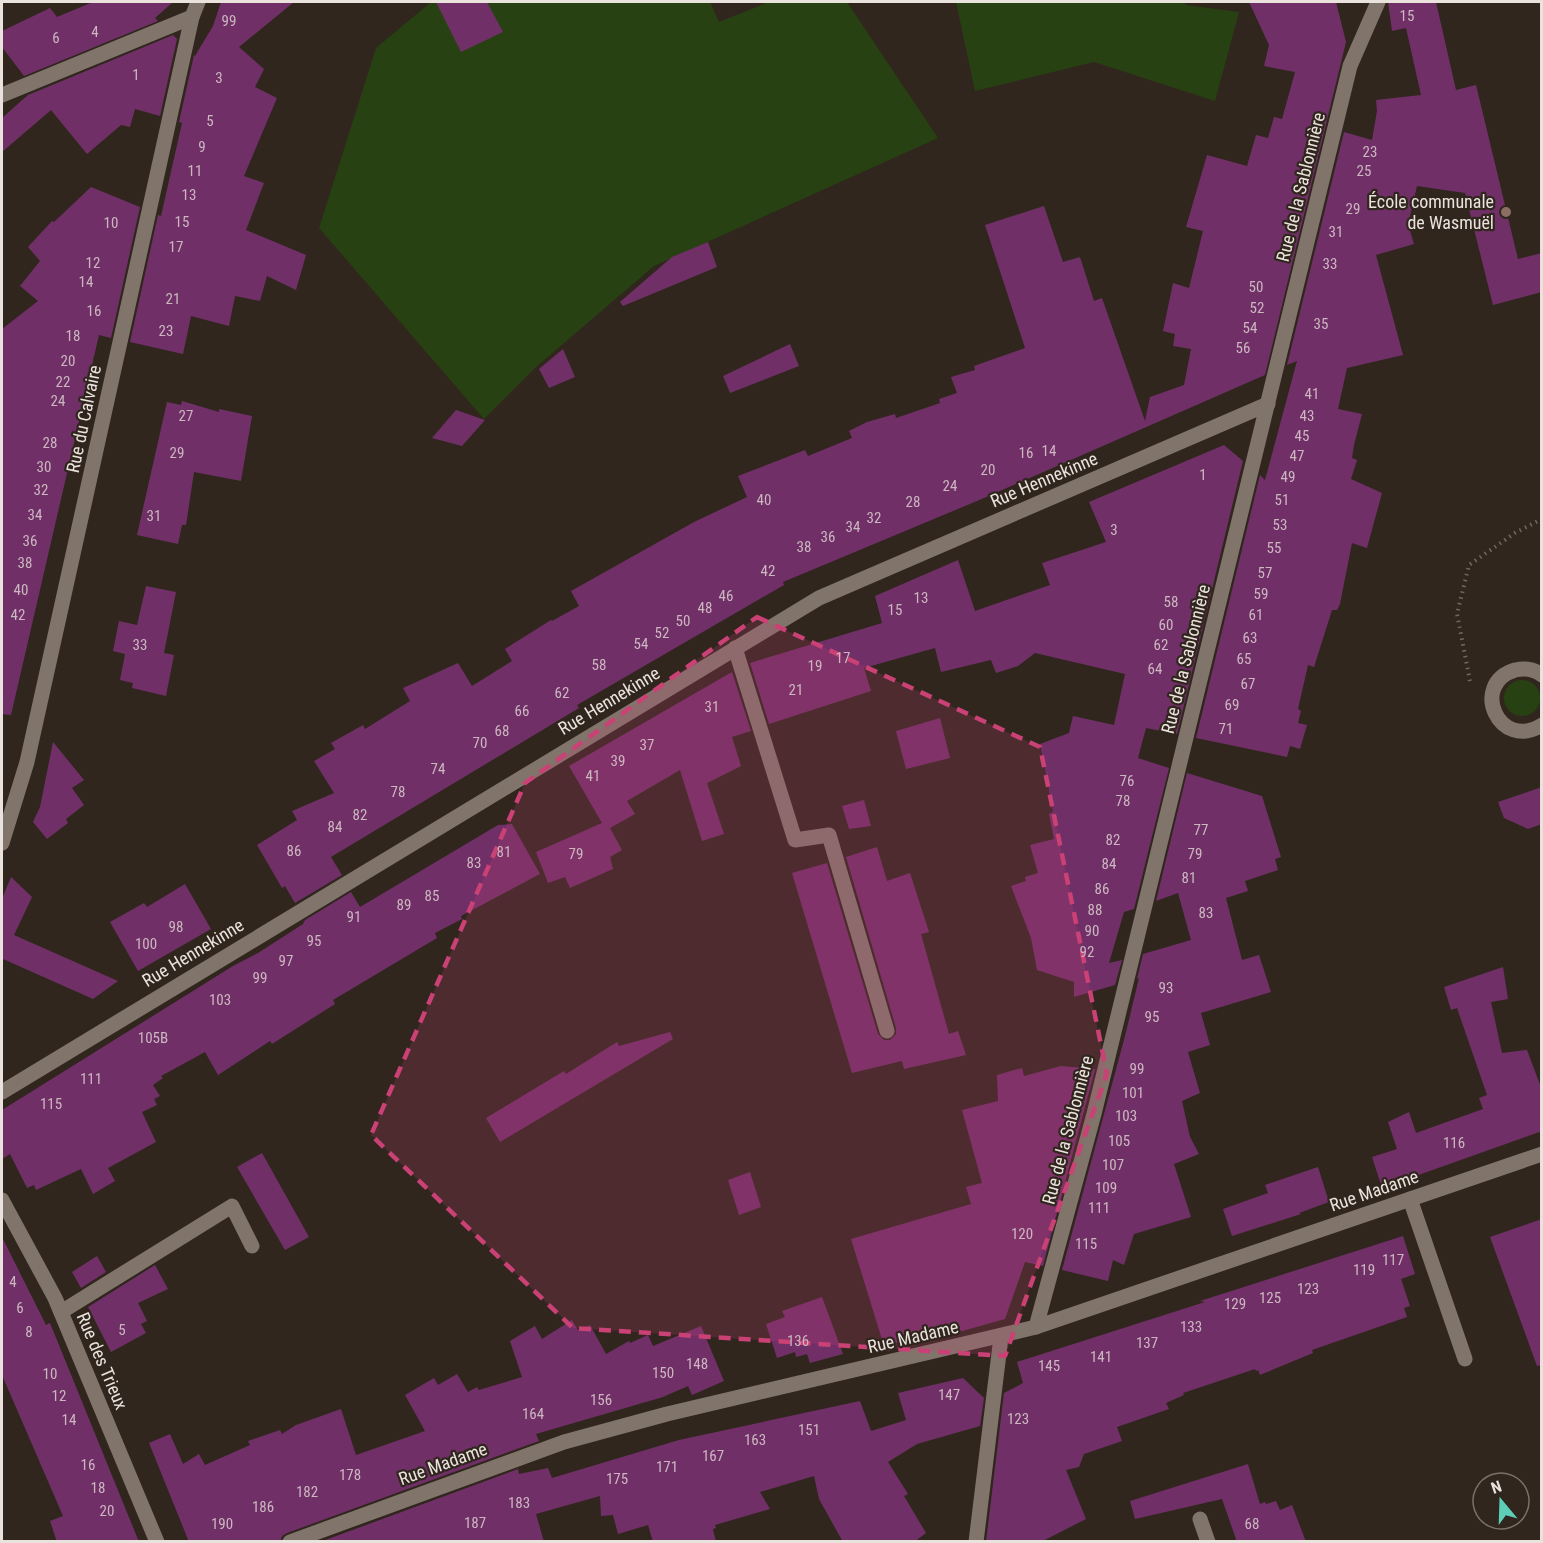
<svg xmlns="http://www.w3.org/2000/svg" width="1543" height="1543" viewBox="0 0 1543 1543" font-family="'Roboto Condensed',sans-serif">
	<rect width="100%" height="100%" fill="#30261e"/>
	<g fill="#284112">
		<polygon points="431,2 710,2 719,22 769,2 847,2 938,138 654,266 536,367 484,419 319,228 376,48"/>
		<polygon points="956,2 1184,2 1186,5 1239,12 1215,101 1094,62 975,91"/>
		<circle cx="1522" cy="698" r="18"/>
	</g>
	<g fill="#703067">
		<polygon points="93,2 173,2 155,18 158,21 24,76 2,47 2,31 50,8 57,17"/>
		<polygon points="221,2 294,2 239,47 264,69 255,87 277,98 244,176 264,183 246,230 306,255 296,290 267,276 260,301 235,296 229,326 191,316 183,354 130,342 158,215 161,216 170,176 182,123 179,122 194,55 195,56 213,26"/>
		<polygon points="436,2 487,2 503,32 461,52"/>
		<polygon points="1249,2 1336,2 1346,42 1265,375 977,501 783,582 784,585 577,705 579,708 331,857 342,875 295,903 285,886 282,888 257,845 297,820 292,811 334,793 314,761 335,749 331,743 363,725 365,729 410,701 403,688 458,663 472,686 512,661 505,649 551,620 552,621 579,606 571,591 694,522 747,497 738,476 805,450 808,456 852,438 849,431 867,422 895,414 896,418 940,403 939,399 957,393 951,377 975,370 974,366 1025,348 985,225 1044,206 1063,262 1080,257 1094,301 1102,298 1145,421 1150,397 1184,385 1191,349 1173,346 1175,334 1163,331 1173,283 1189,288 1203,231 1186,227 1207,155 1247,166 1256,135 1268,138 1274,117 1282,119 1295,72 1264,66 1269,45"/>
		<polygon points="1388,2 1436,2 1456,90 1476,85 1518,259 1542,253 1542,292 1493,305 1465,193 1417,186 1408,224 1414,244 1376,255 1403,355 1347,368 1338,409 1362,414 1354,445 1352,458 1357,460 1351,479 1382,493 1367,548 1352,543 1340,604 1337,610 1332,610 1314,667 1308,665 1298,709 1301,711 1298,723 1307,725 1300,749 1290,746 1287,757 1196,738 1260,475 1265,480 1297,361 1287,365 1344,132 1372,140 1377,111 1376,100 1421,95 1406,28 1392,31"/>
		<polygon points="173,35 177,39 160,116 135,109 130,127 121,125 87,154 51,110 2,152 2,118 28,95"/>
		<polygon points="91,187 140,207 111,338 99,335 11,715 2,714 2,329 38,301 20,286 40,261 28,247 52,221 54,222"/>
		<polygon points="708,242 717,267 623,306 620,302 672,257"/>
		<polygon points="790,344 799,366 730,393 723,376"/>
		<polygon points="563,349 575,377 549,388 539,369"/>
		<polygon points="182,401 219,412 219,409 252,416 241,481 194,472 186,525 182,525 178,544 137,535 167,402 181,405"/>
		<polygon points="456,410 485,420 462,446 432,438"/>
		<polygon points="1224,445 1243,461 1177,734 1146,728 1138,758 1169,768 1134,909 1124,912 1109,963 1122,960 1115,985 1074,997 1074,982 1037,970 1031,938 1011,886 1026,881 1025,877 1038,873 1030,845 1054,839 1049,814 1053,812 1040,744 1069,733 1073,716 1114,725 1125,674 1035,653 1018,666 996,673 991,660 941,672 935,648 864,668 871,691 769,724 750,663 882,623 875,596 958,560 975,611 1050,585 1042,563 1106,542 1089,502"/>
		<polygon points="146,586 176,592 164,653 174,655 166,696 132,688 133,683 120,680 125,654 113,651 119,621 137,625"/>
		<polygon points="732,672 751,731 732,737 741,766 707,783 724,834 702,841 680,770 627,801 635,814 610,828 622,850 610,857 613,869 570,888 565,877 548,883 536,852 602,823 569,766"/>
		<polygon points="940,718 950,758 906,769 896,731"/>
		<polygon points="53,742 84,780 72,788 84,805 66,819 68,823 47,839 33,822 40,807"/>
		<polygon points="1187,773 1262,796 1281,857 1275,859 1278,870 1245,881 1248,891 1226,898 1242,960 1259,955 1271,992 1201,1013 1210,1045 1188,1052 1200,1093 1182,1101 1190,1137 1199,1154 1174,1164 1191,1217 1134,1234 1124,1265 1113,1260 1108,1281 1062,1270 1125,1036 1139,978 1137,979 1143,954 1191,940 1178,893 1156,901"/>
		<polygon points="1542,787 1542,824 1528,829 1504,818 1498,802"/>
		<polygon points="864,800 871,826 849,829 842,806"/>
		<polygon points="512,824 540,874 461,916 462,919 435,933 437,938 333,1000 335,1004 272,1044 270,1041 218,1075 205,1052 161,1076 163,1078 153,1085 160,1096 154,1099 157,1105 142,1112 156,1142 108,1168 115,1181 93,1194 81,1169 36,1190 34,1185 27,1188 10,1154 2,1159 2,1110 233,966 258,953 303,924 305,920 351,892 360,907 498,825"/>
		<polygon points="877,847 887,881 910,873 929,932 921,934 949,1034 958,1031 966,1055 904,1069 902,1061 852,1073 792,873 827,863 878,1034 884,1040 890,1040 896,1034 896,1028 846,857"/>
		<polygon points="11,877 32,897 14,935 118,981 93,999 3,959 2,962 2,899"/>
		<polygon points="185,884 211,929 138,971 110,922 144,903 147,907"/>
		<polygon points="1503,967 1508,999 1491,1002 1502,1053 1527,1050 1542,1090 1542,1131 1382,1188 1372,1157 1397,1149 1388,1122 1409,1112 1416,1133 1483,1109 1479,1098 1487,1095 1457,1008 1451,1010 1444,987"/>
		<polygon points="670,1032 673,1039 500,1142 486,1118 564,1071 566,1074 617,1042 619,1046"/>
		<polygon points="1061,1066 1095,1069 1043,1266 1025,1262 1005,1319 955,1333 954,1329 884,1346 851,1239 971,1204 966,1187 982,1183 962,1110 998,1101 997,1075 1022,1068 1024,1076"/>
		<polygon points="262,1153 309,1237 285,1250 237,1167"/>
		<polygon points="1318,1167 1329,1202 1299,1213 1301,1214 1232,1236 1223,1209 1268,1193 1265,1185"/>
		<polygon points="750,1172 761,1207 739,1215 728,1180"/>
		<polygon points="1542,1219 1542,1365 1537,1366 1490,1237"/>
		<polygon points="1403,1236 1415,1274 1401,1279 1410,1306 1404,1308 1407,1317 1312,1350 1313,1353 1260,1375 1258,1370 1256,1371 1255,1369 1183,1393 1184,1395 1166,1403 1169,1409 1117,1427 1122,1441 1084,1454 1079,1467 1066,1470 1086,1519 1041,1542 986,1542 1004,1393 1023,1383 1017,1362 1205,1302 1200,1301"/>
		<polygon points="2,1237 46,1325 50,1323 139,1542 57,1542 50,1521 63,1516 2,1375"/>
		<polygon points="97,1256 106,1272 81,1288 72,1272"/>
		<polygon points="155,1265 168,1289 138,1303 147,1321 141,1324 146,1333 111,1352 88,1307"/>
		<polygon points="822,1297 843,1354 810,1363 807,1354 796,1357 795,1352 777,1358 766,1324 785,1317 782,1311"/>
		<polygon points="572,1320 578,1330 590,1325 606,1354 629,1341 630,1343 648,1335 653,1346 701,1326 724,1381 692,1395 688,1386 663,1397 536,1434 539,1441 287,1533 282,1536 280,1542 189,1542 149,1443 170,1434 183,1464 199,1454 205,1465 250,1445 248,1441 280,1430 282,1434 296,1425 341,1409 356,1455 425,1431 405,1395 434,1378 438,1385 457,1374 468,1392 477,1387 479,1390 522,1377 510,1341 535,1326 542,1339"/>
		<polygon points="963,1378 984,1398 980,1426 917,1444 888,1462 908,1494 904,1496 926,1533 914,1542 843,1542 819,1499 814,1476 760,1492 770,1509 715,1525 716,1528 713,1529 716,1542 653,1542 648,1525 618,1534 613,1515 601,1516 600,1496 536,1514 544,1542 320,1542 518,1469 519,1474 548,1468 552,1478 679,1440 860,1401 871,1431 906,1420 898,1393"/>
		<polygon points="1248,1464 1260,1504 1265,1502 1266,1504 1276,1501 1280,1510 1292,1505 1306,1542 1237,1542 1222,1499 1135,1519 1130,1501"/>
	</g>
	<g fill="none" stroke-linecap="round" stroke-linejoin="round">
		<polyline stroke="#716861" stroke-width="4" stroke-dasharray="1.5 4.5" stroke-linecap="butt" points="1470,681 1457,614 1469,565 1515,533 1542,519"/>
		<g stroke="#81756b" stroke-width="15">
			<polyline points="735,648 795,840 829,835 887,1031"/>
			<polyline points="1410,1199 1465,1359"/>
			<polyline points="61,1312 232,1206 252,1246"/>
		</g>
		<g stroke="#81756b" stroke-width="15">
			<polyline points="2,95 192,17"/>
			<path d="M1542,675C1534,669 1524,668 1515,670C1469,684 1499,752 1542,725"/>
			<polyline points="2,843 27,762 192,17 198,2"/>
			<polyline points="2,1092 819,598 1268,404"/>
			<polyline points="2,1200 55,1298 157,1542"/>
			<polyline points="1036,1327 1094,1114 1350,66 1378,2"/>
			<polyline points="1200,1519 1208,1542"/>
			<polyline points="290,1542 564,1442 667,1414 1036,1327 1542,1154"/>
			<polyline points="976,1542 1001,1337"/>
		</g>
	</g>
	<path fill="#ca4175" fill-opacity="0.2" stroke="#ca4175" stroke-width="4.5" stroke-dasharray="12 8" stroke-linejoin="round" d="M757,617L1040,747L1107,1074L1005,1356L573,1328L371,1135L525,783Z"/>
	<circle fill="#8d6e63" stroke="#30261e" stroke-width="2" cx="1506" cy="212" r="6"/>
	<g text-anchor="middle" stroke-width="4.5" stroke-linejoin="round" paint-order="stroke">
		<g font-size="15" fill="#ccb6c0">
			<text x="1407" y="21">15</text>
			<text x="229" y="26">99</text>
			<text x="95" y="37">4</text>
			<text x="56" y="43">6</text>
			<text x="136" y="80">1</text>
			<text x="219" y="83">3</text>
			<text x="210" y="126">5</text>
			<text x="202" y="152">9</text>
			<text x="1370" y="157">23</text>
			<text x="195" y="176">11</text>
			<text x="1364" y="176">25</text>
			<text x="189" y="200">13</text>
			<text x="1353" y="214">29</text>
			<text x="182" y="227">15</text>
			<text x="111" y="228">10</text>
			<text x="1336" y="237">31</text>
			<text x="176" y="252">17</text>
			<text x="93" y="268">12</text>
			<text x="1330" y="269">33</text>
			<text x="86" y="287">14</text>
			<text x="1256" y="292">50</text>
			<text x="173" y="304">21</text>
			<text x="1257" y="313">52</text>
			<text x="94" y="316">16</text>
			<text x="1321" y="329">35</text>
			<text x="1250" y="333">54</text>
			<text x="166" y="336">23</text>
			<text x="73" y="341">18</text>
			<text x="1243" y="353">56</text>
			<text x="68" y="366">20</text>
			<text x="63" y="387">22</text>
			<text x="1312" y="399">41</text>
			<text x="58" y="406">24</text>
			<text x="186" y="421">27</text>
			<text x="1307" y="421">43</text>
			<text x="1302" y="441">45</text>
			<text x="50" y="448">28</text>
			<text x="1049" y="456">14</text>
			<text x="177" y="458">29</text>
			<text x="1026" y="458">16</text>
			<text x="1297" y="461">47</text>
			<text x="44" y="472">30</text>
			<text x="988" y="475">20</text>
			<text x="1203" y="480">1</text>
			<text x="1288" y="482">49</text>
			<text x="950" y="491">24</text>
			<text x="41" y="495">32</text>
			<text x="764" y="505">40</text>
			<text x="1282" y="505">51</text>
			<text x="913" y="507">28</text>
			<text x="35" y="520">34</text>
			<text x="154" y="521">31</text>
			<text x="874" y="523">32</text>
			<text x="1280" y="530">53</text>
			<text x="853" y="532">34</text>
			<text x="1114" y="535">3</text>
			<text x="828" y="542">36</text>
			<text x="30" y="546">36</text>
			<text x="804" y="552">38</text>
			<text x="1274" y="553">55</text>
			<text x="25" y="568">38</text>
			<text x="768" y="576">42</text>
			<text x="1265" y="578">57</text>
			<text x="21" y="595">40</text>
			<text x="1261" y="599">59</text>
			<text x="726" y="601">46</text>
			<text x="921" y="603">13</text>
			<text x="1171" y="607">58</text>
			<text x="705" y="613">48</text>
			<text x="895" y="615">15</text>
			<text x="18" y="620">42</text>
			<text x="1256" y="620">61</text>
			<text x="683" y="626">50</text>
			<text x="1166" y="630">60</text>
			<text x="662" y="638">52</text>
			<text x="1250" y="643">63</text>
			<text x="641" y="649">54</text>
			<text x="140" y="650">33</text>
			<text x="1161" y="650">62</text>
			<text x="843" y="663">17</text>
			<text x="1244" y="664">65</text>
			<text x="599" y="670">58</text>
			<text x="815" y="671">19</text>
			<text x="1155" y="674">64</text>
			<text x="1248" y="689">67</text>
			<text x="796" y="695">21</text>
			<text x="562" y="698">62</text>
			<text x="1232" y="710">69</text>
			<text x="712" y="712">31</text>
			<text x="522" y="716">66</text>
			<text x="1226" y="734">71</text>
			<text x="502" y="736">68</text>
			<text x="480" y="748">70</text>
			<text x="647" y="750">37</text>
			<text x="618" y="766">39</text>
			<text x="438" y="774">74</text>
			<text x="593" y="781">41</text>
			<text x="1127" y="786">76</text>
			<text x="398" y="797">78</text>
			<text x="1123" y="806">78</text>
			<text x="360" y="820">82</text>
			<text x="335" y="832">84</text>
			<text x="1201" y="835">77</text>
			<text x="1113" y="845">82</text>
			<text x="294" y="856">86</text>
			<text x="504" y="857">81</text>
			<text x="576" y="859">79</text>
			<text x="1195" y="859">79</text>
			<text x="474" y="868">83</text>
			<text x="1109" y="869">84</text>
			<text x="1189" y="883">81</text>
			<text x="1102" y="894">86</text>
			<text x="432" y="901">85</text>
			<text x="404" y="910">89</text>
			<text x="1095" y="915">88</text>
			<text x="1206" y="918">83</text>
			<text x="354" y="922">91</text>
			<text x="176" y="932">98</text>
			<text x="1092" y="936">90</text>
			<text x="314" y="946">95</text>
			<text x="146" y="949">100</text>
			<text x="1087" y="957">92</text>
			<text x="286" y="966">97</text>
			<text x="260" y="983">99</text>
			<text x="1166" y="993">93</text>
			<text x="220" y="1005">103</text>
			<text x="1152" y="1022">95</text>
			<text x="153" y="1043">105B</text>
			<text x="1137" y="1074">99</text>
			<text x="91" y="1084">111</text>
			<text x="1133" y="1098">101</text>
			<text x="51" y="1109">115</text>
			<text x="1126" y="1121">103</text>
			<text x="1119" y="1146">105</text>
			<text x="1454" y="1148">116</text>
			<text x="1113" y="1170">107</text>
			<text x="1106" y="1193">109</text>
			<text x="1099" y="1213">111</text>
			<text x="1022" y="1239">120</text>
			<text x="1086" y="1249">115</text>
			<text x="1393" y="1265">117</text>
			<text x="1364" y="1275">119</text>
			<text x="13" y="1287">4</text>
			<text x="1308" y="1294">123</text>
			<text x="1270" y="1303">125</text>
			<text x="1235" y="1309">129</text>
			<text x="20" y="1313">6</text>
			<text x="1191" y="1332">133</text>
			<text x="122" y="1335">5</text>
			<text x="29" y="1337">8</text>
			<text x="798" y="1346">136</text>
			<text x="1147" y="1348">137</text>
			<text x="1101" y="1362">141</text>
			<text x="697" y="1369">148</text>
			<text x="1049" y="1371">145</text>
			<text x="663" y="1378">150</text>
			<text x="50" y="1379">10</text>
			<text x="949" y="1400">147</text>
			<text x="59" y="1401">12</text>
			<text x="601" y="1405">156</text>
			<text x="533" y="1419">164</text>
			<text x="1018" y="1424">123</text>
			<text x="69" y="1425">14</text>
			<text x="809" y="1435">151</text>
			<text x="755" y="1445">163</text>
			<text x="713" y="1461">167</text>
			<text x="88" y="1470">16</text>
			<text x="667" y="1472">171</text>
			<text x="350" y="1480">178</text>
			<text x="617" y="1484">175</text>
			<text x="98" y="1493">18</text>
			<text x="307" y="1497">182</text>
			<text x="519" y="1508">183</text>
			<text x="263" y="1512">186</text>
			<text x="107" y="1516">20</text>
			<text x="475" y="1528">187</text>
			<text x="222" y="1529">190</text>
			<text x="1252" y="1529">68</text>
		</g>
		<g font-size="18" fill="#eae3dd" stroke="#30261e">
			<text transform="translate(1301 187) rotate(-76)" y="6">Rue de la Sablonnière</text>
			<text transform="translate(84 419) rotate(-78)" y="6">Rue du Calvaire</text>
			<text transform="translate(1044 480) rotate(-23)" y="6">Rue Hennekinne</text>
			<text transform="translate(1186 659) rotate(-76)" y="6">Rue de la Sablonnière</text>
			<text transform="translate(609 701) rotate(-31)" y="6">Rue Hennekinne</text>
			<text transform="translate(193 953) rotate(-31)" y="6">Rue Hennekinne</text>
			<text transform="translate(1068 1130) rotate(-75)" y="6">Rue de la Sablonnière</text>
			<text transform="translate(1374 1191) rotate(-19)" y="6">Rue Madame</text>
			<text transform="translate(913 1337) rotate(-13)" y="6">Rue Madame</text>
			<text transform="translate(102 1361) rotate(67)" y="6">Rue des Trieux</text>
			<text transform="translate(443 1464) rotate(-20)" y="6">Rue Madame</text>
		</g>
		<g font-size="18" fill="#eae3dd" stroke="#30261e" text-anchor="end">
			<text x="1494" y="208">École communale<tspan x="1494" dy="21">de Wasmuël</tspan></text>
		</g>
	</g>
	<rect width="1543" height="1543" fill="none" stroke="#eae3dd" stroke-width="6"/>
	<g transform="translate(1501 1501) rotate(341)"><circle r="28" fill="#30261e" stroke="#7a726a" stroke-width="1.5"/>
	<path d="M0-4.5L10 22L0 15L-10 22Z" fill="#5dceb9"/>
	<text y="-9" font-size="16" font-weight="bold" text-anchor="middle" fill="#eae3dd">N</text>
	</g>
</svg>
